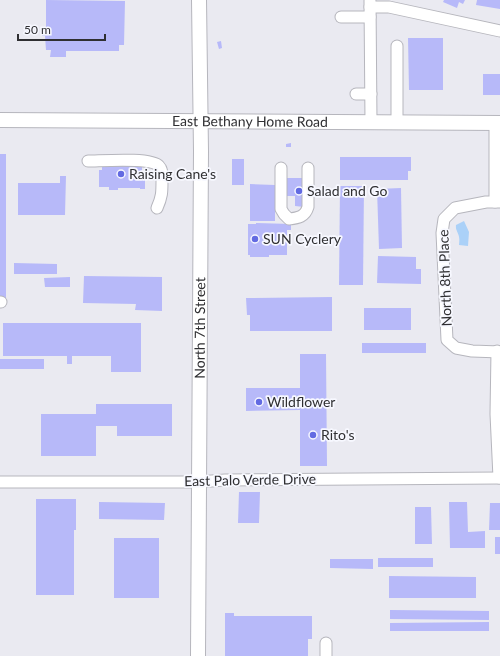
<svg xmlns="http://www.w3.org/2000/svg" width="500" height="656" viewBox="0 0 500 656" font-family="Lato,sans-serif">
	<rect width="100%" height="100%" fill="#eaeaf1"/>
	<path fill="#abd1f8" d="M464,221L469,232L468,246L459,245C461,233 455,232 456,225Z"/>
	<g fill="#b7b9f9">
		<polygon points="46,0 125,1 124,45 119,45 119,51 66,51 66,57 50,57 51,50 46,50 45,36 42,36 42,27 46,27"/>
		<polygon points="444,0 465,0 463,4 459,2 457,8 443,2"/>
		<polygon points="477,0 500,0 500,9 476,5"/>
		<polygon points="408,38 443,38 443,90 409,90"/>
		<polygon points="221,41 222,48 219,49 217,42"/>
		<rect x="483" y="74" width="17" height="21"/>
		<polygon points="291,143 291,147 286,147 286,144"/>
		<rect x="0" y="154" width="6" height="144"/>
		<polygon points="340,157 411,157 411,171 408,171 408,180 340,180"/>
		<rect x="232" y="159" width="12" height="26"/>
		<polygon points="134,164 142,164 142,178 145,178 145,189 140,189 140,188 118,188 118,190 109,190 109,187 99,187 99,170 102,170 102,166 117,165 117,166 134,166"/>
		<polygon points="60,176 66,176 65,215 18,215 18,183 60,183"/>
		<polygon points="286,178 304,178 304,207 295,206 295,196 285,196"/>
		<polygon points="250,184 275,185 275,221 250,221"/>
		<polygon points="340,186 364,186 363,285 339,285"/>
		<polygon points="401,188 402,248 379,249 377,189"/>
		<polygon points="256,223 291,224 291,230 287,230 287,255 269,255 269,257 250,257 250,255 248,255 248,224 256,224"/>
		<polygon points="378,256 416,257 416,269 421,269 421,284 377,283"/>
		<polygon points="14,263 57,264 57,274 14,274"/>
		<polygon points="84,276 162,277 162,311 135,310 136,304 83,303"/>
		<polygon points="70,277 70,287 45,287 44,278"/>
		<polygon points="332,297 332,331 250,331 250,315 247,315 246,298"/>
		<rect x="364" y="308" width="47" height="22"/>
		<polygon points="3,323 141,323 141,372 111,372 111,356 72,356 72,364 67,364 67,356 3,356"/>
		<rect x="362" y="343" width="64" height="10"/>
		<polygon points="300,354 326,354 327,466 300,466 300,410 246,411 246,388 300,388"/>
		<rect x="0" y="359" width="44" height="10"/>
		<polygon points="96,404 172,404 172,436 117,436 117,426 96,426 96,456 41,456 41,414 96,414"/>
		<polygon points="239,492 260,492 259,523 238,523"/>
		<polygon points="36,499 76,499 76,530 74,530 74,595 36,595"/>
		<polygon points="99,502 165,503 164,520 99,519"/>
		<polygon points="449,502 467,502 468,532 485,531 485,548 450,548"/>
		<polygon points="490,503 500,503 500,530 489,530"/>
		<polygon points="415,507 431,507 432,544 415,544"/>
		<rect x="495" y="537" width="5" height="17"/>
		<rect x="114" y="538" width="45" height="60"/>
		<rect x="378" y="558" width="55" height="9"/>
		<polygon points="330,559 373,559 373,569 330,568"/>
		<polygon points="389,576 476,577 476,598 389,598"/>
		<polygon points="390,610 489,611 489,620 390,619"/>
		<polygon points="225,613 234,613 234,616 312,616 312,639 308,639 308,656 225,656"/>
		<polygon points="489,622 489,631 390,631 390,623"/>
	</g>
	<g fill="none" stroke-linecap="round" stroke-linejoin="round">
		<defs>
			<g id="minor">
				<polyline points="370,1 371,122"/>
				<polyline points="370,7 389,7 500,31"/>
				<polyline points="341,17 370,17"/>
				<polyline points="356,94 371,94"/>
				<polyline points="397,123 397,46"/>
				<polyline points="495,123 495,202"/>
				<path d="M88,161C101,161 151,157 159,166C163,170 162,176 162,181C162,192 162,197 157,208"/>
				<path d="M281,168V209L284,214L289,219C298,218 305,217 308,207V168"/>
				<polyline points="500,202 486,202 455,208 444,219 442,233 447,340 456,348 472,351 500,352"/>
				<polyline points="0,302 1,302"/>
				<polyline points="497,351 496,414 499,478"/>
				<polyline points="0,482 198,482 225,480 500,478"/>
				<polyline points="326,656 326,643"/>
			</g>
			<g id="major">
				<path id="s1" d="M0,120L500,123"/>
				<path id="s2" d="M198,656L201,151L199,0"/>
			</g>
		</defs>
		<use href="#minor" stroke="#b6b6bd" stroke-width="13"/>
		<use href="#major" stroke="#b6b6bd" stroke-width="16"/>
		<use href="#minor" stroke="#fff" stroke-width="11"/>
		<use href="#major" stroke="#fff" stroke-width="14"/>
	</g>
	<g fill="#626ae2" stroke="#f7f8ff" stroke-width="1.5">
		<circle cx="121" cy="174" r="4"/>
		<circle cx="299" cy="191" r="4"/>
		<circle cx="255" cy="239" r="4"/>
		<circle cx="259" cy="402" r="4"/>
		<circle cx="313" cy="435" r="4"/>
	</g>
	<g text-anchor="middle" stroke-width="3.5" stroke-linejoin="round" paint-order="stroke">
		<g font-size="14" fill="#2f2f32" stroke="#f7f8ff">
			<text dy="5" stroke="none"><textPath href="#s1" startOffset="250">East Bethany Home Road</textPath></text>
			<text transform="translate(445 278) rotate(-92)" y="5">North 8th Place</text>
			<text dy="5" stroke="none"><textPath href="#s2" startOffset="328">North 7th Street</textPath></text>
			<text transform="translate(250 480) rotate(-1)" y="5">East Palo Verde Drive</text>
		</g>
		<g font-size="14" fill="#2f2f32" stroke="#f7f8ff" text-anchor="start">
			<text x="129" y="179">Raising Cane's</text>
			<text x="307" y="196">Salad and Go</text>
			<text x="263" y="244">SUN Cyclery</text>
			<text x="267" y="407">Wildflower</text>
			<text x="321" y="440">Rito's</text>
		</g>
	</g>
	<path d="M18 34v6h87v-6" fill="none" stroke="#2f2f32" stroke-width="2"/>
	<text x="24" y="34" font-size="12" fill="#2f2f32" stroke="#f7f8ff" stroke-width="3" paint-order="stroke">50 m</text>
</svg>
